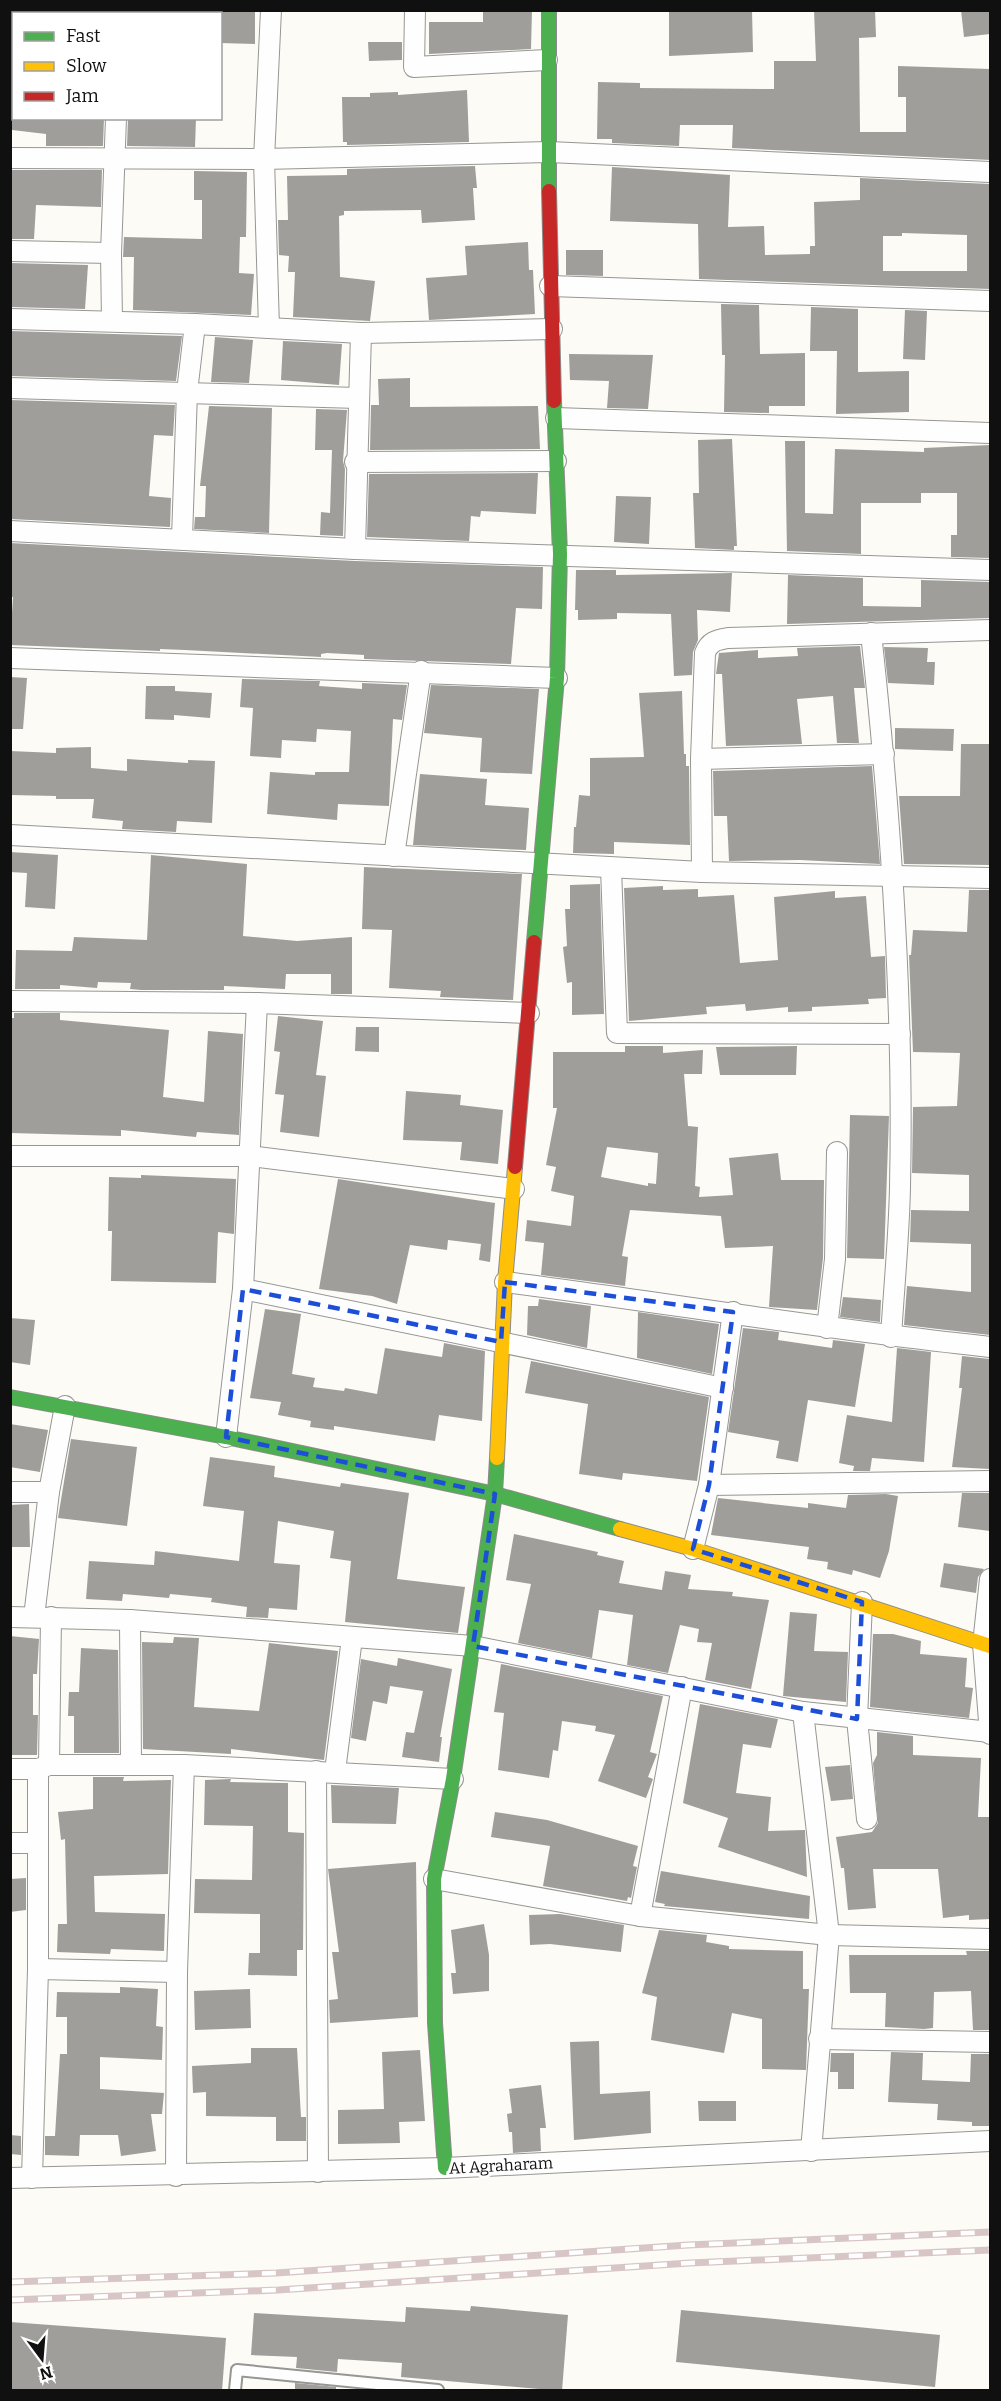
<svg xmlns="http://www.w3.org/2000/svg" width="1001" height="2401" viewBox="0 0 1001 2401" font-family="Bitter,serif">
	<rect width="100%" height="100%" fill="#fcfbf6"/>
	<g fill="#a09e9b" fill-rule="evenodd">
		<polygon points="220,10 255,10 255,44 220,43"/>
		<polygon points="483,10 532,10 531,49 429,54 429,22 483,22"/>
		<polygon points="669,10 752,10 753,52 669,56"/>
		<polygon points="814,10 875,10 876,37 859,38 860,132 906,132 906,97 898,97 898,66 990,69 990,160 732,148 733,125 680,125 679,146 612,143 612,139 597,139 598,82 640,83 640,88 774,89 774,61 816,61"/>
		<polygon points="961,10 990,10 990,34 964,37"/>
		<polygon points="368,42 402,42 402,60 369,61"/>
		<polygon points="467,90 469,142 347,145 347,142 343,142 342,97 370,97 370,93 398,92 398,95"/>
		<polygon points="12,118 104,118 103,146 46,146 46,134 12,130"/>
		<polygon points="128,118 196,118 195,147 127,146"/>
		<polygon points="475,166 477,188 473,188 475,220 422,223 421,210 344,211 344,215 339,216 340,277 375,281 370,321 293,317 295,272 288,272 289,256 279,255 278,220 288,220 287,176 347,175 347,169"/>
		<path d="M612,167L730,175L728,227L764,226L765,255L810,254V246H815L814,202L860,200V178L990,184V289L699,279L698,224L610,221ZM902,233L967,235V271H883V236H902Z"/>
		<polygon points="10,170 102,170 101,207 36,205 34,239 10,239"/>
		<polygon points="194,171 247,172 246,237 240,237 239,273 254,274 251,315 133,310 134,257 123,257 124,237 202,239 202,200 194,200"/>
		<polygon points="528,242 529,270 533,270 535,314 429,320 426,278 467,275 465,246"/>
		<polygon points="566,250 603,250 603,276 566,275"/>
		<polygon points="10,263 88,265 85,309 10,307"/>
		<polygon points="721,304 759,305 760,354 805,353 805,406 769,406 769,413 724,412 725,355 722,355"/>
		<polygon points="811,307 858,309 858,372 909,371 909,412 836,414 837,351 810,351"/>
		<polygon points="905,310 927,311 925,360 903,359"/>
		<polygon points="10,331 182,336 176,381 10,376"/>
		<polygon points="215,337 253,340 249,383 211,382"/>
		<polygon points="283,341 342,344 339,385 281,380"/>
		<polygon points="569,354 653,355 648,409 607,408 609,381 570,380"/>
		<polygon points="410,378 410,407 538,406 540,449 370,450 371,405 379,405 378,379"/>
		<polygon points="10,400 175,405 173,436 154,435 149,496 171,498 170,527 10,519"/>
		<polygon points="209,406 272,408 269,533 194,529 195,517 205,517 206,486 200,486"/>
		<polygon points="316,409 347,410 343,461 345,469 343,536 320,535 321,512 330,513 332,450 315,450"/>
		<polygon points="732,439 737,546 734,546 734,550 695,548 693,493 699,493 698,440"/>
		<polygon points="785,441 805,441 805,513 833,514 835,449 924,452 924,448 990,445 990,558 951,557 951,535 957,535 957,493 921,493 921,503 861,503 861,554 787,551"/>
		<polygon points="538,473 536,514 481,511 480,517 471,516 469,541 367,537 369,474"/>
		<polygon points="616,496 651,497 649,544 614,542"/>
		<polygon points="10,543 355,561 543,567 542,609 516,608 511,664 364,659 364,655 327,653 321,654 321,657 185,650 160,649 160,651 10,645 13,597 10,597"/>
		<polygon points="576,570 616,570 616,575 732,573 730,612 697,610 698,640 693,652 692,675 674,676 671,614 617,613 617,619 578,620 578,610 575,610"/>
		<polygon points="788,575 863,578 863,606 921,607 921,580 990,582 990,618 787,624"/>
		<polygon points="860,646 865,688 854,688 859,743 837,743 833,696 797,699 802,744 726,746 722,674 716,674 719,653 758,650 758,658 798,656 797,648"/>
		<polygon points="884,647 928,648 927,662 935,662 934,685 888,683"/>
		<polygon points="10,677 27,678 23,729 10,729"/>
		<polygon points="242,679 320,681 319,686 362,689 362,683 407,685 402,720 393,719 389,806 338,804 337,820 267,814 270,772 315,775 315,772 349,772 351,731 317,729 316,742 282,740 281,758 250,756 253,708 240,707"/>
		<polygon points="431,685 539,689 532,774 480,772 482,738 424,733"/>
		<polygon points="146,686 175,686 175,691 212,693 210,718 174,715 174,720 145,719"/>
		<polygon points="682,691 684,754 686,754 686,766 689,766 690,845 614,842 614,854 573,853 574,827 576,827 579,795 590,796 590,758 644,757 639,693"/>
		<polygon points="895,728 954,729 953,751 895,749"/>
		<polygon points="961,744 990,744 990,865 904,864 899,796 960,796"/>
		<polygon points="91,747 91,768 127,771 127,759 188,763 188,760 215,761 212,823 177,821 176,832 122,829 123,821 92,818 94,799 56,799 56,796 10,795 10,751 56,753 56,748"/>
		<polygon points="872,766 880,864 800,860 729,861 727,816 714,816 713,771"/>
		<polygon points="420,774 487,779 485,805 529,808 526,850 413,845"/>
		<polygon points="10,852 58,855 55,909 25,907 27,873 10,872"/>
		<polygon points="151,855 247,864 243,936 297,941 352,937 352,994 331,994 331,974 286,974 285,989 224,986 224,990 141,990 130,989 131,983 98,982 97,988 60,985 60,989 15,989 16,950 72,951 74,937 147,940"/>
		<polygon points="364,867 522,874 513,1000 440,997 441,991 389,988 392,930 362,929"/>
		<polygon points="600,884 604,1014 572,1015 572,982 567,983 563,947 567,946 565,909 570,909 570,885"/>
		<polygon points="663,886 663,890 698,889 698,897 734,895 740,963 778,960 774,897 835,891 835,898 866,896 871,957 885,956 886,998 868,999 869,1004 812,1007 812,1011 788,1012 788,1007 746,1011 745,1004 706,1007 707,1014 629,1021 624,888"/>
		<polygon points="969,890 990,890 990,1335 904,1325 907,1286 971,1292 971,1244 910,1242 911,1210 969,1211 969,1175 912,1173 913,1107 957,1106 960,1053 913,1052 909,955 911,955 913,930 967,932"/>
		<polygon points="14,1013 60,1013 60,1020 169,1030 163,1097 204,1102 208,1031 243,1034 239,1135 197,1132 196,1137 121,1130 121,1136 10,1133 10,1018 14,1018"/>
		<polygon points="278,1016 323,1021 316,1075 326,1076 319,1137 280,1132 284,1095 275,1094 280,1052 274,1051"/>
		<polygon points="356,1027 379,1027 379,1052 355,1051"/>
		<path d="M625,1046H663V1053L703,1050L702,1074H684L688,1126L698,1127L695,1186L700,1187L699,1197L733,1195L729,1158L778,1153L781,1180H824L823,1258L817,1310L769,1307L773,1246L725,1248L721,1216L630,1210L622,1256L628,1257L625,1286L541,1275L544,1243L525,1241L527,1220L571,1226L574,1196L551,1191L556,1167L546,1165L557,1108H553V1052H625ZM607,1147L658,1153L656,1184L648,1183V1186L601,1177Z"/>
		<polygon points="797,1046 796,1075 720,1075 716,1047"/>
		<polygon points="406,1091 461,1095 460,1105 503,1110 498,1164 460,1160 462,1142 403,1140"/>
		<polygon points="850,1115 889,1116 884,1259 847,1258"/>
		<polygon points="141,1175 236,1179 234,1234 218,1232 216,1283 111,1281 112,1231 108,1231 109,1177 141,1178"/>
		<polygon points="338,1179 495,1203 490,1262 479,1260 481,1244 448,1240 447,1250 410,1245 397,1304 372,1296 319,1289"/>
		<polygon points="843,1297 881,1300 880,1322 840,1317"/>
		<polygon points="539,1299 591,1306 587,1348 527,1335 528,1306 538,1306"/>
		<polygon points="265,1309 301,1314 292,1374 315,1378 313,1387 344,1391 345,1388 377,1394 385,1348 442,1357 444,1343 485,1351 482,1421 439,1415 435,1441 334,1426 334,1430 310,1427 311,1421 278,1415 281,1402 250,1398"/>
		<polygon points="638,1312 719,1324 712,1374 637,1358"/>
		<polygon points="10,1318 35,1320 30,1365 10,1362"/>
		<polygon points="743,1328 779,1332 778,1340 832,1348 833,1340 865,1344 855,1407 808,1400 798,1462 776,1458 779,1441 728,1432"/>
		<polygon points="897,1348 931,1352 924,1462 872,1458 870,1471 853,1471 854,1466 839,1463 847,1415 892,1422"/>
		<polygon points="962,1356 990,1359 990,1469 952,1467 962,1388 959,1388"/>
		<polygon points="531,1361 709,1397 697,1481 623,1473 622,1480 579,1474 588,1404 525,1393"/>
		<polygon points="10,1424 48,1430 40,1472 10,1467"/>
		<polygon points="71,1439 137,1447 127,1526 58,1518"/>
		<polygon points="210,1457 275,1466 274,1477 340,1487 341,1483 409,1493 397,1579 465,1587 458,1633 345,1622 351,1561 330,1558 334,1531 278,1521 274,1563 300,1565 297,1610 269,1608 268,1618 246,1617 247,1607 211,1602 212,1598 170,1594 169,1598 123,1594 122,1601 86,1599 89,1561 154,1565 155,1551 239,1561 244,1511 203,1506"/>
		<polygon points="962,1493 990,1493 990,1531 958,1527"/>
		<polygon points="886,1494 898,1496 889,1551 880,1578 853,1570 852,1575 827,1569 828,1562 807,1559 809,1547 711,1535 718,1498 808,1508 808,1503 846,1508 848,1495"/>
		<polygon points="29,1504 30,1547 10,1547 10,1505"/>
		<polygon points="514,1534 598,1552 597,1555 624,1561 619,1583 662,1590 665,1571 691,1575 688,1589 733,1592 732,1596 769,1600 751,1689 705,1680 712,1643 697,1642 699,1629 680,1625 668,1673 627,1665 633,1615 599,1610 592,1658 518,1643 531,1584 506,1580"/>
		<polygon points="944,1563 984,1569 978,1577 976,1593 940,1587"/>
		<polygon points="790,1612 817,1614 814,1651 848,1652 846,1702 783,1696"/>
		<polygon points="873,1634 893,1634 921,1641 920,1654 967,1658 965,1687 973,1688 969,1718 870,1707"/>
		<polygon points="10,1636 39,1639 37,1674 33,1674 33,1715 38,1715 37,1755 10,1755"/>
		<polygon points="174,1637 199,1638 194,1707 259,1711 269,1643 338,1651 324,1760 231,1749 231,1754 143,1749 142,1642 173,1643"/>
		<polygon points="81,1648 118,1650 119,1753 74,1753 74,1716 68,1716 69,1692 79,1692"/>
		<polygon points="398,1658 452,1669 440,1737 442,1737 439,1762 402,1757 406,1732 414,1733 423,1691 390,1686 387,1704 373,1701 366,1741 351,1738 361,1659 397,1666"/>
		<polygon points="501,1664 663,1696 650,1752 657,1754 648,1777 653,1779 646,1798 598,1781 615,1735 595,1731 596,1726 562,1721 558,1751 553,1750 549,1778 498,1770 504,1713 494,1712"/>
		<polygon points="700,1704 778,1719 771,1748 743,1744 736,1793 771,1797 768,1831 805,1830 807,1877 718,1847 728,1818 683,1803"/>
		<polygon points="877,1732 913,1736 913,1755 981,1758 978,1817 989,1817 990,1919 969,1920 969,1915 943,1918 938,1869 873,1869 876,1908 848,1910 844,1868 841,1868 836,1837 872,1832 878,1823 873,1763 877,1755"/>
		<polygon points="850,1765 853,1799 831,1801 825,1767"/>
		<polygon points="93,1777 124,1777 123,1781 171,1780 168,1874 94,1876 95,1912 165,1914 164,1951 111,1949 110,1954 57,1952 58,1924 67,1924 65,1839 61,1840 58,1812 93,1809"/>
		<polygon points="231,1779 230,1782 288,1783 288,1832 304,1833 303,1950 297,1950 297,1976 248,1975 249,1953 260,1953 260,1914 194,1913 195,1879 252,1880 253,1826 204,1825 205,1780"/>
		<polygon points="331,1785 399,1788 396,1824 332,1823"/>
		<polygon points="495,1812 547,1820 638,1846 633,1866 637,1867 631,1898 628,1897 627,1901 543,1886 550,1846 491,1837"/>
		<polygon points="416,1862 418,2017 330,2023 329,2000 338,1999 332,1952 339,1952 328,1869"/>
		<polygon points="661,1871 810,1896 809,1919 664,1906 665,1904 655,1902"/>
		<polygon points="26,1878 26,1910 10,1912 10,1879"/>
		<polygon points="560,1914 624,1925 621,1952 550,1944 530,1945 529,1915"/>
		<polygon points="484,1924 489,1955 489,1991 453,1994 451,1973 456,1973 451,1930"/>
		<polygon points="659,1930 707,1935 706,1942 729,1946 729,1949 803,1951 803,1989 809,1989 806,2070 762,2069 762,2019 732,2013 724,2053 651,2040 657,1997 642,1993"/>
		<polygon points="966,1951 990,1951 990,2030 973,2030 971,1991 934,1992 933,2028 924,2029 885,2027 886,1993 850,1993 849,1955 967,1955"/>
		<polygon points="120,1987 158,1989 156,2026 163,2027 162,2060 100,2057 100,2089 164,2093 162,2114 151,2114 156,2151 121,2156 118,2135 80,2135 79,2156 45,2155 45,2136 55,2136 60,2054 67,2054 67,2017 56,2017 57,1992 120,1993"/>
		<polygon points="250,1989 251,2028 195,2030 194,1991"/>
		<polygon points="599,2041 600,2094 650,2091 651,2133 574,2140 570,2042"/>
		<polygon points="251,2048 297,2048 301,2117 306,2117 306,2141 276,2141 276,2117 206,2116 206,2092 193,2093 192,2066 251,2063"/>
		<polygon points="420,2050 425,2121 399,2122 400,2143 338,2144 338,2110 384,2109 382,2052"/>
		<polygon points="891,2052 923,2053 922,2080 970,2082 971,2054 990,2054 990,2126 972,2126 972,2122 937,2120 938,2104 888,2102"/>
		<polygon points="831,2053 854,2053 854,2089 838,2089 838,2072 830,2072"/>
		<polygon points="541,2085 546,2128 540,2128 541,2151 513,2153 512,2132 509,2132 507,2114 512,2113 509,2089"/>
		<polygon points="698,2101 736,2101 736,2121 699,2121"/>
		<polygon points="10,2135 21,2136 21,2155 10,2154"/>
		<polygon points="471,2306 568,2315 562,2391 401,2377 402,2363 338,2359 337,2372 296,2368 297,2357 251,2355 254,2313 405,2322 406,2307 470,2311"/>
		<polygon points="681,2310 940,2335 935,2387 676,2362"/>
		<polygon points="10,2322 226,2338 222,2391 10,2391"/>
		<polygon points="295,2383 336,2387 336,2391 295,2391"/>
	</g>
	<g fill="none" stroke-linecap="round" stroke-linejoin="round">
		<defs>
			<polyline id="lane" points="235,2390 237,2370 438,2390"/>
			<g id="street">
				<polyline points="415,10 414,67 547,60"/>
				<polyline points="122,14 122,10"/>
				<polyline points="10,158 264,159 549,152 990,172"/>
				<polyline points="10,251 111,253"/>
				<polyline points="550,286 990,301"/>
				<polyline points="10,319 195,324 361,333 552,329"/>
				<polyline points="112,321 111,253 116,118"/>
				<polyline points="269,328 264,159 271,10"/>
				<polyline points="10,388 358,398"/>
				<polyline points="556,418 990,433"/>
				<polyline points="355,462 556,461"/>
				<polyline points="10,531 355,549 990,570"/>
				<polyline points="182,538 187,392 195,324"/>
				<polyline points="355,549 361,333"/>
				<path d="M871,633C891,817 904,1001 900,1187C899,1237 894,1287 891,1337"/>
				<polyline points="10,658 557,678"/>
				<polyline points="701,759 884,754"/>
				<polyline points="10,835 702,872 990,878"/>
				<polyline points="394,856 421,671"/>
				<polyline points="611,868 617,1033 900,1034"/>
				<path d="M702,872L701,759L705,653C709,642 716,640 728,638L990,630"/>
				<polyline points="10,1001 257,1003 529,1013"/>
				<polyline points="10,1156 250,1156 514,1189"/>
				<path d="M505,1282C667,1303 828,1330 990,1347"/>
				<polyline points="243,1289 723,1388"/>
				<polyline points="827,1328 835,1259 837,1152"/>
				<polyline points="226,1437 243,1289 257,1003"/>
				<polyline points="709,1485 990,1481"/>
				<polyline points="10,1492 49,1492"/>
				<polyline points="693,1549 709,1485 733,1312"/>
				<polyline points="990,1579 983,1644 990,1734"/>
				<polyline points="862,1602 857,1719 867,1819"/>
				<polyline points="10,1617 130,1620 473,1646 803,1712 990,1732"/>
				<polyline points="34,1617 49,1492 65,1406"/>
				<polyline points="130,1620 131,1765"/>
				<polyline points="803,1712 829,1935 811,2151"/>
				<polyline points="49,1765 51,1617"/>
				<polyline points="10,1769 38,1769 49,1765 184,1765 453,1779"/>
				<polyline points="316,1771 318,2172"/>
				<polyline points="335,1771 352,1638"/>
				<polyline points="10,1843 38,1843"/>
				<polyline points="434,1879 640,1916 829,1935 990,1939"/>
				<polyline points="640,1916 682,1687"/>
				<polyline points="38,1969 177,1972"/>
				<polyline points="819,2039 990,2042"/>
				<polyline points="176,2176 177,1972 184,1765"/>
				<polyline points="10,2178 445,2168 990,2141"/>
				<polyline points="32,2178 38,1969 38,1769"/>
			</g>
			<g id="fast">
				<polyline points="549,191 549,10"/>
				<polyline points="534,942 557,678 560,554 554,401"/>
				<polyline points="10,1397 226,1437 495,1494 620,1529"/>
				<polyline points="445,2168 435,2023 434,1879 453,1779 495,1494 497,1458"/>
			</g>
			<g id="slow">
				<polyline points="497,1458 505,1282 515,1167"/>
				<polyline points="620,1529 693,1549 990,1646"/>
			</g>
			<g id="jam">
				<polyline points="549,191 554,401"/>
				<polyline points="515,1167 534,942"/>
			</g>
		</defs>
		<use href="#lane" stroke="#969694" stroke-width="14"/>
		<use href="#street" stroke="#969694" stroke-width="22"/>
		<use href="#fast" stroke="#8d8c8a" stroke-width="16"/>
		<use href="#slow" stroke="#8d8c8a" stroke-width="16"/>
		<use href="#jam" stroke="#8d8c8a" stroke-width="16"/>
		<use href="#lane" stroke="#fffefe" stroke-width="10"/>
		<use href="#street" stroke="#fffefe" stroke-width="20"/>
		<use href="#fast" stroke="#4caf50" stroke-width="14"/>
		<use href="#slow" stroke="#ffc107" stroke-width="14"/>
		<use href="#jam" stroke="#c62828" stroke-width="14"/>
		<defs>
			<g id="rail">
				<polyline points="10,2282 276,2273 688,2245 990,2232"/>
				<polyline points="10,2300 278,2290 690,2263 990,2250"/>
			</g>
		</defs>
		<use href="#rail" stroke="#d8c6c6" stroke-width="7"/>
		<use href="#rail" stroke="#fff" stroke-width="4.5" stroke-dasharray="14" stroke-linecap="butt"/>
	</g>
	<path fill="none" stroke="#1d4ed8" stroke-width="4.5" stroke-dasharray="12 8" stroke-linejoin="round" d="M505,1282L733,1312L709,1485L693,1549L862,1602L857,1719L473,1646L495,1494L226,1437L243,1289L501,1342Z"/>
	<g text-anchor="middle" stroke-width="6" stroke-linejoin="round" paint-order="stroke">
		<g font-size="16" fill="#101010" stroke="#fff">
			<text transform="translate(501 2165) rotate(-3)" y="6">At Agraharam</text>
		</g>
	</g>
	<rect width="1001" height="2401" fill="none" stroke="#101010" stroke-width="24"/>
	<rect x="12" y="12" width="210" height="108" fill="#ffffff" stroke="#9f9f9f" stroke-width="1.5"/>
	<rect x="24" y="32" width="30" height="9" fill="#4caf50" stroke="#9f9f9f" stroke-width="1.5"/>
	<text x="66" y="42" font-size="18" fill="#101010">Fast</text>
	<rect x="24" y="62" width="30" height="9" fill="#ffc107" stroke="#9f9f9f" stroke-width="1.5"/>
	<text x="66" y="72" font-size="18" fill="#101010">Slow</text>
	<rect x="24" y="92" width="30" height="9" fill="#c62828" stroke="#9f9f9f" stroke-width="1.5"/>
	<text x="66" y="102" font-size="18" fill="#101010">Jam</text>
	<g transform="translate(42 2359) rotate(164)" stroke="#ffffff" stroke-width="4.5" paint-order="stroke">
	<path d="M0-4.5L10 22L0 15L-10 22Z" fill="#101010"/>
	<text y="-9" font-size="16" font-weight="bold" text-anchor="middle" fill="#101010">N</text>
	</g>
</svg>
